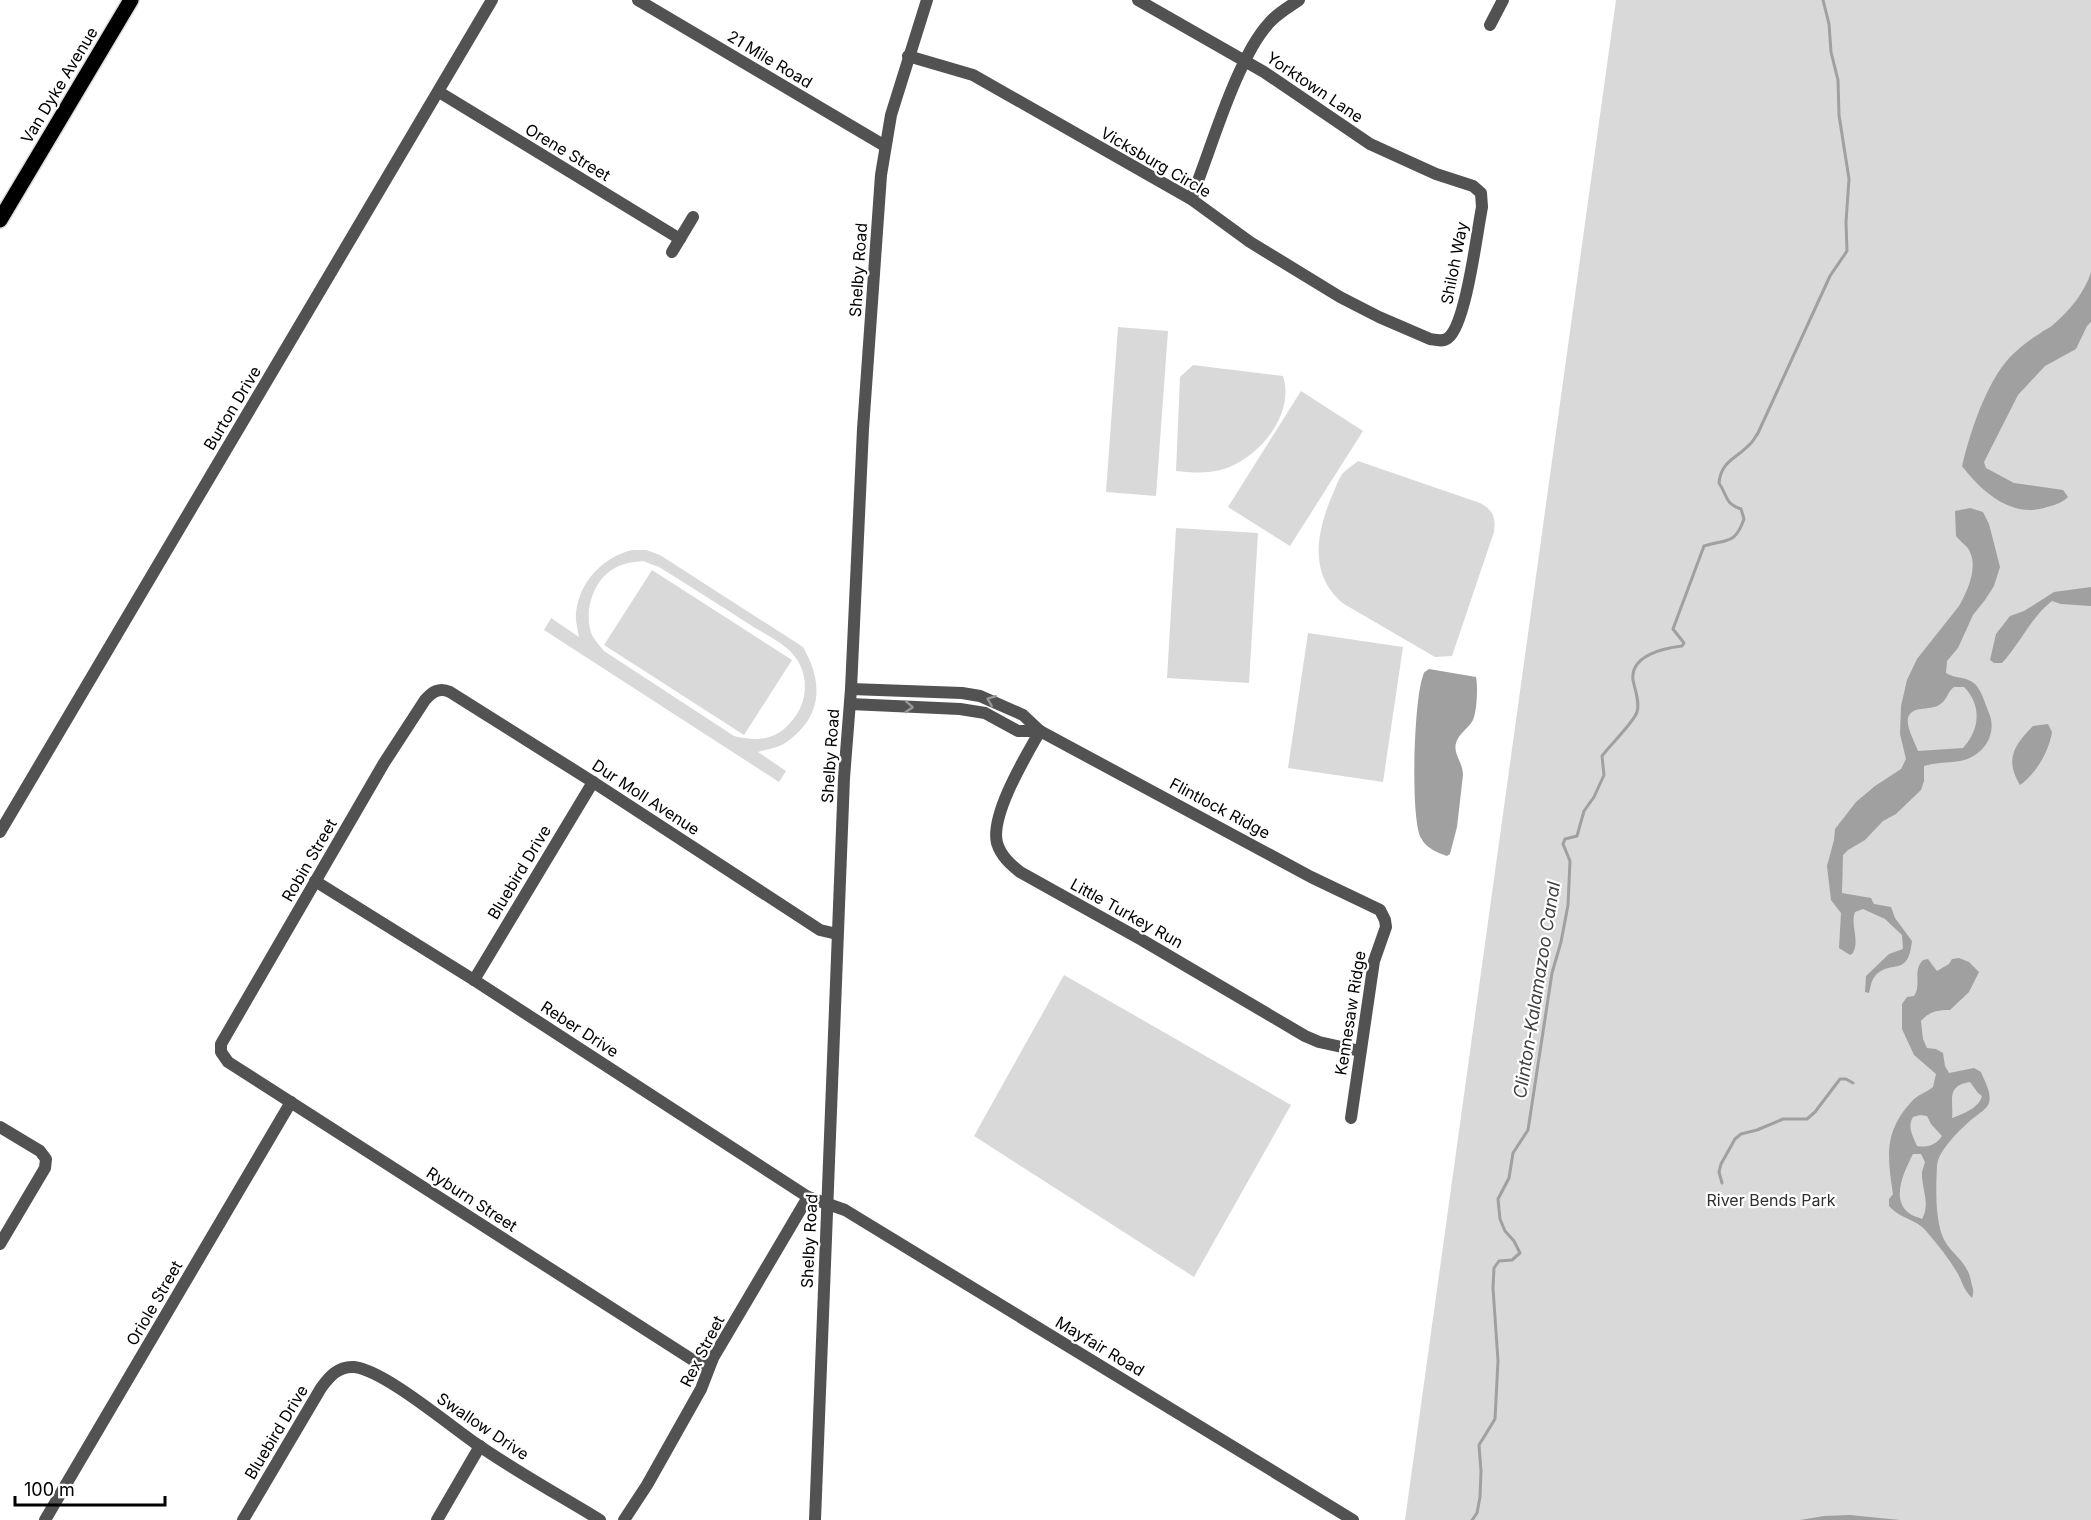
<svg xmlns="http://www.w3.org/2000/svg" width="2091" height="1520" viewBox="0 0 2091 1520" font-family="Inter,sans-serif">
	<rect width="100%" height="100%" fill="#fff"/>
	<g fill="#d9d9d9" fill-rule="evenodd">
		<polygon points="1616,0 2091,0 2091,1520 1405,1520"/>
		<polygon points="1118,327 1168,331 1156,496 1106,492"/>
		<path d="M1193,365L1283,376C1295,414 1261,455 1227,468C1210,474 1193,473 1176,471L1180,377Z"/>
		<polygon points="1301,391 1363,431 1290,546 1228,507"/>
		<path d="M1358,461L1480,503C1493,510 1496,517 1494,532L1452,656L1435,657L1344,604C1309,576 1316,535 1331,498C1335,490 1338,479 1343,473C1347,469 1353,465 1358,461Z"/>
		<polygon points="1176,528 1258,533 1249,683 1167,678"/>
		<path d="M632,550H646L660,555L803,647C823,682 823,715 788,741C780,748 767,749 758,752L786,771L779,782L544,630L551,618L579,637C578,630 575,621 576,613C579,582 603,557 632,550ZM643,561L659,567C690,586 721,606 752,626C763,633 780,641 790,651C811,672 809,704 789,724C774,741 755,741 734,736L604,651C600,646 595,641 592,635C583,613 593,579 615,568C624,563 633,562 643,561Z"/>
		<polygon points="652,570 792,660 744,735 604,645"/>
		<polygon points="1308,633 1403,647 1383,782 1288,768"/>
		<polygon points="1064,975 1291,1105 1194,1277 974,1136"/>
	</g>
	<g fill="#a0a0a0" fill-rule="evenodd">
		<path d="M2091,272V322L2087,326L2076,349L2045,366L2018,395L1984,462L1986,468L2014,483L2063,490L2068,497C2062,503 2055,505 2047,507C2012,519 1982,492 1962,466C1970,432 1986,383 2010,357C2018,349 2029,340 2039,334C2044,330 2050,328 2054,324C2070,310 2085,292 2091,272Z"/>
		<path d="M1970,508L1983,512L1989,524L2000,567L1994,586L1985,600L1973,615L1958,648L1947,661L1946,673C1955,679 1966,676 1975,684C1982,691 1985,704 1989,713C1998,734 1983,757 1960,761C1948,763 1936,762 1924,766V781L1921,790L1896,814L1883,821L1865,840L1848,850L1843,855L1842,893L1871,898L1874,904L1891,907L1895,918L1912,941C1908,978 1892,959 1876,975C1871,980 1871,986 1869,993L1865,992L1866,976L1889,954L1903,949L1902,935L1885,919L1863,909L1855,912C1850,926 1860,939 1853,953L1850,955L1839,948L1841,913L1831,900L1827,866L1834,840L1835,829L1856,802L1875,786L1901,769L1906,759L1900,734L1901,706L1907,680L1917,659L1959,606C1968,590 1980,564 1967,547C1963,543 1959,540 1956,536L1955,511ZM1954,687H1964C1982,705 1980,730 1963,748L1918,751C1913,737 1896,712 1921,709C1926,708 1935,708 1939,705C1947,701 1947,692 1954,687Z"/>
		<path d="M2091,587V606L2061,604L2052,601C2031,617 2020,644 2002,663H1994L1990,660L1996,634L2010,616L2024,611L2054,592Z"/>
		<path d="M1429,669L1476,677C1478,686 1477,712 1473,720C1468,729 1459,733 1456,743C1453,754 1463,762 1463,775L1457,827L1450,854L1447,856C1436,852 1426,848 1421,838C1410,818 1414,698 1423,676C1424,671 1425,672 1429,669Z"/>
		<path d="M2048,724L2052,732C2049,751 2036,774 2020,785C2005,760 2013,746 2033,726Z"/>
		<path d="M1959,958L1969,962L1979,972L1969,992L1950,1010C1938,1010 1930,1011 1921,1021L1923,1039L1927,1048L1936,1049L1943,1053L1945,1066L1949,1073L1974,1068L1981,1072C1984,1080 1992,1093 1989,1103C1987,1109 1977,1115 1972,1119C1961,1129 1938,1150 1937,1166C1936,1188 1935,1214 1942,1235C1948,1253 1967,1259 1971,1281C1972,1288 1975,1290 1972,1298C1964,1290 1963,1284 1958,1274C1950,1260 1938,1245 1927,1232C1917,1219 1900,1219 1889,1206V1199L1893,1194C1887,1155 1884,1131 1913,1100C1918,1095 1927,1092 1933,1087L1936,1074L1914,1055L1902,1029V1004L1907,997L1914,996C1922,985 1912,971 1923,960L1928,959L1937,971L1949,964L1952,959ZM1970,1082L1978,1093L1982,1096C1979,1108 1963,1114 1952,1118C1954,1101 1945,1086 1970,1082ZM1920,1115L1927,1116L1931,1124L1942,1136C1936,1145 1927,1148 1917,1146C1913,1136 1907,1127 1913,1117ZM1913,1154H1921L1925,1162C1924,1165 1923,1169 1922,1172C1921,1188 1931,1203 1922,1219C1918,1217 1912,1216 1909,1213C1890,1199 1905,1170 1913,1154Z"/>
		<polygon points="1850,1515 1900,1520 1800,1520 1824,1516"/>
	</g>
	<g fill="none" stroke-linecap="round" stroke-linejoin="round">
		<g stroke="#a0a0a0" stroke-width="3">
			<polyline points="1722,1183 1719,1172 1721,1164 1735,1139 1741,1134 1757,1130 1783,1119 1807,1119 1815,1112 1840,1079 1846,1079 1853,1083"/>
			<path d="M1472,1520L1477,1513L1480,1497L1481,1471L1479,1445L1495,1419L1498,1361L1493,1288L1494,1268L1499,1261L1512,1260L1520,1253L1514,1241L1505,1231L1500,1219L1498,1199L1509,1178L1513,1153L1528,1130L1552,973L1561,942L1568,905L1570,861L1563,844L1565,839L1577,836L1584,811L1594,797L1604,775L1602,756C1610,745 1634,722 1637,712C1640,702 1635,690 1633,680C1630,655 1665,648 1682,646L1684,643L1673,629L1704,546C1727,539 1735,545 1744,519L1741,509C1724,503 1728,496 1719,483C1721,461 1736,459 1749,445C1753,442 1755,437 1758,433L1830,276L1847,251L1846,222L1849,179L1839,115L1838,80L1831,52L1829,24L1823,0"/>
		</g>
		<defs>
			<polyline id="major" points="0,220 131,0"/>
		</defs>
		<use href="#major" stroke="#dbdbdb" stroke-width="18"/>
		<g stroke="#525252" stroke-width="12">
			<polyline points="638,0 885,146"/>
			<polyline points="1490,25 1503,0"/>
			<path d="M908,56L973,75L1191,199L1250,242L1340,297L1379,317L1430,339C1436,340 1443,342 1448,338C1466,325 1477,232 1482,207L1481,193L1473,186L1436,174L1370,144L1264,72L1138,0"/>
			<polyline points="439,92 680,239"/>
			<path d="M1191,199C1208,157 1220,114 1239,73C1247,56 1256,37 1270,22C1278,13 1289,7 1299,0"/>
			<polyline points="672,252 693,217"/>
			<polyline points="851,689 962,693 980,696 1023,715 1040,731 1311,877 1380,910 1385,920 1386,927 1374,961 1351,1118"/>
			<polyline points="850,704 960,709 985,713 1018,731 1040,731"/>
			<path d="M1040,731C1026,756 990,815 997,843C1001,856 1010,864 1020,872L1142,940L1305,1036L1319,1042L1360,1051"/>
			<polyline points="0,832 492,0"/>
			<polyline points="315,881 474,980 808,1197 845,1210 1353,1520"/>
			<polyline points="474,980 593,782"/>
			<polyline points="0,1127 40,1151 46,1159 45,1168 0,1244"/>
			<path d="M709,1367L699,1364L228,1062L221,1052V1044L384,763L425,700C432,692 439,687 450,692L593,782L820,930L837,934"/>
			<polyline points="45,1520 291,1102"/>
			<path d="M243,1520L321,1388C329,1377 338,1366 354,1367C384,1370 450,1426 478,1445C517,1472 559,1495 600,1520"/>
			<polyline points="437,1520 480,1446"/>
			<polyline points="624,1520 647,1485 701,1389 713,1358 808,1197"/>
			<polyline points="815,1520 844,778 851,689 863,429 881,175 891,115 927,0"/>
		</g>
		<use href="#major" stroke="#000" stroke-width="15"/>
	</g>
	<defs><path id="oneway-chevron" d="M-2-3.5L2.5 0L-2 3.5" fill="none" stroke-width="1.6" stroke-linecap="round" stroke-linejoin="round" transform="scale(1.5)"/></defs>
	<g stroke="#979797">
		<use href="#oneway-chevron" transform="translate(991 700) rotate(-158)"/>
		<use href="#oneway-chevron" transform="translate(909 707) rotate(3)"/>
	</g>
	<g text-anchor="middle" stroke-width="4.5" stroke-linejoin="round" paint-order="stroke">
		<g font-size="16" fill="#000" stroke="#fff">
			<text transform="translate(770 59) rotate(31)" y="6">21 Mile Road</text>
			<text transform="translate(59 85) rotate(-59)" y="6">Van Dyke Avenue</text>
			<text transform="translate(1315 87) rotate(34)" y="6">Yorktown Lane</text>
			<text transform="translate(568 152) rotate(31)" y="6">Orene Street</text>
			<text transform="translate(1156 162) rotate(30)" y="6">Vicksburg Circle</text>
			<text transform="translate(1454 263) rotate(-79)" y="6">Shiloh Way</text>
			<text transform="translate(858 270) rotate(-86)" y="6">Shelby Road</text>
			<text transform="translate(232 408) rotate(-59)" y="6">Burton Drive</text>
			<text transform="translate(830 756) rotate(-86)" y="6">Shelby Road</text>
			<text transform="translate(646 797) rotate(33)" y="6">Dur Moll Avenue</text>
			<text transform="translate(1220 808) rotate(28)" y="6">Flintlock Ridge</text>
			<text transform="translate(309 860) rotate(-60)" y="6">Robin Street</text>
			<text transform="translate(519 872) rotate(-59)" y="6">Bluebird Drive</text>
			<text transform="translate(1127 913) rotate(29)" y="6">Little Turkey Run</text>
			<text transform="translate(1350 1013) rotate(-81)" y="6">Kennesaw Ridge</text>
			<text transform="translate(580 1029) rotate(33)" y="6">Reber Drive</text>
			<text transform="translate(472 1199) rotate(33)" y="6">Ryburn Street</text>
			<text transform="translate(809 1241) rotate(-87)" y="6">Shelby Road</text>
			<text transform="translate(154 1303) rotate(-60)" y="6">Oriole Street</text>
			<text transform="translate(1100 1346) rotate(31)" y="6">Mayfair Road</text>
			<text transform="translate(702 1351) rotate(-63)" y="6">Rex Street</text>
			<text transform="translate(483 1426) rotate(34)" y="6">Swallow Drive</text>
			<text transform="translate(276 1432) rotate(-59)" y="6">Bluebird Drive</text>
		</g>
		<g font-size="16" fill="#303030" stroke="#fff">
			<text x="1771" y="1206">River Bends Park</text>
		</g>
		<g font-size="18" font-style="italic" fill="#414141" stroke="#fff">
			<text transform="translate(1537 990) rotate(-81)" y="6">Clinton-Kalamazoo Canal</text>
		</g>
	</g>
	<path d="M15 1496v9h150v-9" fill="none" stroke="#000000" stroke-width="3"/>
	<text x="24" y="1496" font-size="18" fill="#000000" stroke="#ffffff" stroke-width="4.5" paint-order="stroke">100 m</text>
</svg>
